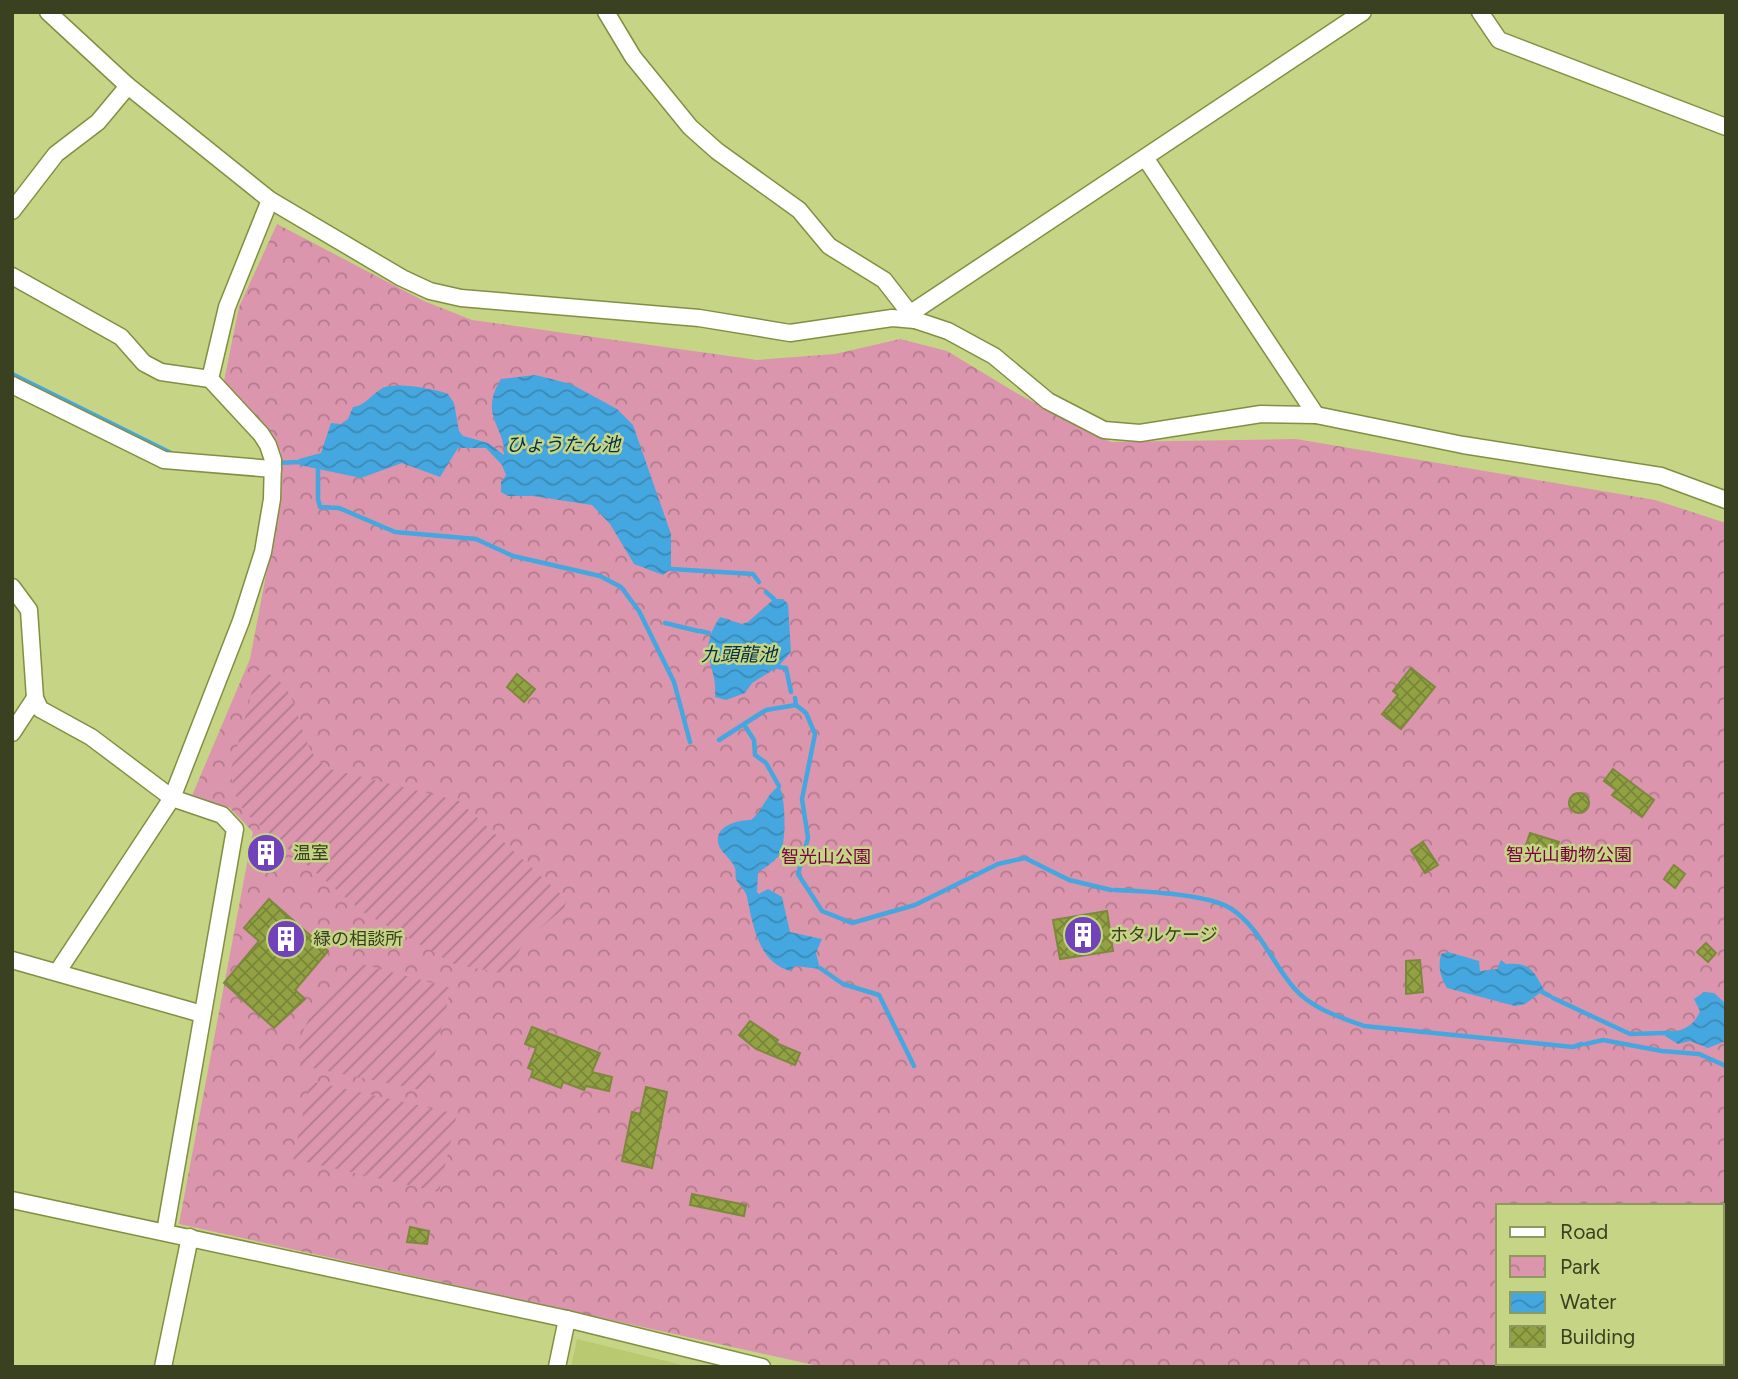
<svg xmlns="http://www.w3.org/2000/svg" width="1738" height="1379" viewBox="0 0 1738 1379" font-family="Figtree,'Noto Sans JP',sans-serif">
	<defs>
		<pattern id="park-crowns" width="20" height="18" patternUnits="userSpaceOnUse" patternTransform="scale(1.75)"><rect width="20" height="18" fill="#db95ad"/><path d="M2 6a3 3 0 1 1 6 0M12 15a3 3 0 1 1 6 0" fill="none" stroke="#b37b8c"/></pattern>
		<pattern id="garden-furrows" width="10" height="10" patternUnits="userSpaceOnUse" patternTransform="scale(1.75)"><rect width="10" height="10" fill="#db95ad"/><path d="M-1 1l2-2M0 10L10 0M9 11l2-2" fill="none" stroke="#b37b8c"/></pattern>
		<pattern id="water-waves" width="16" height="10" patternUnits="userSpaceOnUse" patternTransform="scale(1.75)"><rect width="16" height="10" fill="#45a7df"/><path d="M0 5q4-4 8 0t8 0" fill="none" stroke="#3b8ab4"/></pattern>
		<pattern id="building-cross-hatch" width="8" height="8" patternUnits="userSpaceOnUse" patternTransform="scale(1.75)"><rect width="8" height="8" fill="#92a243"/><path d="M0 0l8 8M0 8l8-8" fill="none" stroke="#788638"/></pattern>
	</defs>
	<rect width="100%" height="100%" fill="#c5d485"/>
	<polygon fill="#b9c972" points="577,1339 690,1367 571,1367"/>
	<path fill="url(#park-crowns)" fill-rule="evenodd" d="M277,224L424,301L472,320L757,360L835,354L900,339L947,351L1018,394L1111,442L1296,439L1655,500L1726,523V1367H823L179,1224L253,832L229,807L222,812L191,798L250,659L280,502L281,451L223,386L239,307ZM1498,1206H1722V1363H1498Z"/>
	<g fill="url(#garden-furrows)">
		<path d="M258,669C264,672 273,675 278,680C306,704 295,750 330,769L459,801L567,900L564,908L525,941L506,974L454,964L363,912L249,816L238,803L230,773Z"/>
		<path d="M354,962L451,988L428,1083L421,1090L303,1066C285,1033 334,986 354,962Z"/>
		<polygon points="310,1081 457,1114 439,1192 293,1159"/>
	</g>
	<g fill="url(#water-waves)">
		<path d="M535,375L571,384L617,409L633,425L671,534V569L663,575L634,564L610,524L592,505L533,496H508L501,492V482L506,475L502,465L486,448H458L440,477L402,463L361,478L299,465V459L321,453L331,423L341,424L348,419L353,407C366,405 371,395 381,389C392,381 435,389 448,394L454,403L459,431L463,436L488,443L504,455C506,427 478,416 501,379Z"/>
		<path d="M774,599H783L788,604L791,652L778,667L752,683L745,693L726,700L715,697C718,664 695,655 720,617L742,624L748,622Z"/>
		<path d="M779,786C786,796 786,841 781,851C778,859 766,868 758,872L757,892L759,894L768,889L782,897L790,932L822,939L816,953L820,969L795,966L790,971C758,962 753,925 747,897C746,890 738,885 736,879C735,875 736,871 735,868C732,860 723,854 719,846C712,826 738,820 751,820C764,809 765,796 779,786Z"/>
		<path d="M1448,952L1479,961L1480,971L1497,969L1501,960L1506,964C1529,962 1533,969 1544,990L1525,1004L1515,1006L1447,988C1440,976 1438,968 1441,954Z"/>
		<path d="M1704,992L1714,993L1726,1004V1041L1708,1048L1690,1041L1678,1044L1665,1036L1666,1030C1681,1034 1695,1025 1700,1011L1694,999Z"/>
	</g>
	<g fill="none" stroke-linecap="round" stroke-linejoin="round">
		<g stroke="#45a7df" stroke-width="4.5">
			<polyline points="12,374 173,454"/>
			<polyline points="275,463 299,462"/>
			<polyline points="318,497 318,469"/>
			<polyline points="318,499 320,507 339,508 395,532 476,539 513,556 600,576 621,587 639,611 674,682 690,742"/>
			<polyline points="671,569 753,574 759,582"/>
			<polyline points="766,592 774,599"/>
			<polyline points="665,623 698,631"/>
			<polyline points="700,631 709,633"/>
			<polyline points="778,667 786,668 791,692"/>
			<polyline points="795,698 796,705 806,713 815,734 802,799 808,838 798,874 822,911 852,923 915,905 998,864 1025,858 1069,880 1111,890"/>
			<polyline points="745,726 754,740 755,755 766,763 779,786"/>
			<polyline points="719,740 766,710 796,705"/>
			<path d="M1114,890C1142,891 1207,894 1230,908C1259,926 1272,963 1294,988C1311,1008 1339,1017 1364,1026L1573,1047L1582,1044"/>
			<polyline points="820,968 843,984 879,995 914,1066"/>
			<polyline points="1542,992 1550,996"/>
			<polyline points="1553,998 1630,1034 1665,1033"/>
			<polyline points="1586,1044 1603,1040 1662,1051 1699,1054 1726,1066"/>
		</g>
	</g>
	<g fill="url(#building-cross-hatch)" stroke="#7c893b" stroke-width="2">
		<polygon points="1411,668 1435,687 1401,729 1382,714 1398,695 1393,691"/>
		<polygon points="517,674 535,689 524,702 507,687"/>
		<polygon points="1613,769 1654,800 1642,817 1612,795 1616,790 1604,781"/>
		<circle cx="1579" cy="803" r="10"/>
		<polygon points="1530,833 1559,842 1555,854 1526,845"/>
		<polygon points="1423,842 1438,865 1425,873 1411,850"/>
		<polygon points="1674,865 1685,874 1675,888 1664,879"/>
		<polygon points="269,899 328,951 295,990 305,999 274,1028 224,983 259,941 244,928"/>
		<polygon points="1107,911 1113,951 1060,959 1053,920"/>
		<polygon points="1706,943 1716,953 1708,962 1697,952"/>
		<polygon points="1420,960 1423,992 1406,994 1406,961"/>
		<polygon points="750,1021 778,1040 776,1043 800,1053 795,1065 756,1049 739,1035"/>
		<polygon points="532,1027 600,1053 592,1072 612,1077 609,1091 586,1086 584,1090 563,1082 561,1088 531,1077 533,1070 528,1068 536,1048 525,1044"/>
		<polygon points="646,1087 667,1092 652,1168 622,1161 632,1112 640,1114"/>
		<polygon points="692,1194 746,1205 744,1216 690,1205"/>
		<polygon points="410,1227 429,1231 427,1244 407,1242"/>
	</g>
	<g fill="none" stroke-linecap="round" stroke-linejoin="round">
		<defs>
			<g id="minor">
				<polyline points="48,12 128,86 270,200 402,278 430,291 461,298 699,318 790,333 892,318 915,320 948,331 994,356 1048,401 1104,430 1140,433 1261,414 1316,415 1463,445 1661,476 1726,500"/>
				<polyline points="606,12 633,57 690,127 717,151 799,210 829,246 884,280 915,320"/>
				<polyline points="1480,12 1499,40 1726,127"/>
				<polyline points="1146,159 1316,415"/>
				<polyline points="12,211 56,154 98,122 128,86"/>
				<polyline points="12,276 121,337 144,363 161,372 210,379"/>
				<polyline points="911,313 1363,12"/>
				<polyline points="12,385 164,460 273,469"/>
				<polyline points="12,587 29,610 35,698 40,709 91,737 172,798 58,971"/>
				<polyline points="12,733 35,698"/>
				<polyline points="12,960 202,1014"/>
				<polyline points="12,1200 567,1319 762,1367"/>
				<polyline points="165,1232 235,829 222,815 172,798 241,621 263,552 272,499 273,460 268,445 261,434 210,379 227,307 270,200"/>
				<polyline points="163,1367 190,1237"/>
				<polyline points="557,1367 567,1319"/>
			</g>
		</defs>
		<use href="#minor" stroke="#828f42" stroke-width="19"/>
		<use href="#minor" stroke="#fff" stroke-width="16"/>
	</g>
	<defs>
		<symbol id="building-disc" viewBox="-11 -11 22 22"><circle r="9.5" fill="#7242ba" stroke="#c5d485"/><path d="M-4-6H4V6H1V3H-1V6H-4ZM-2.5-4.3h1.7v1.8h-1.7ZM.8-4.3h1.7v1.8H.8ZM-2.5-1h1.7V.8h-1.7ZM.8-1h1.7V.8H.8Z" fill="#fff"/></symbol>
	</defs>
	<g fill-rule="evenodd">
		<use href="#building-disc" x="244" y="831" width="44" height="44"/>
		<use href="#building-disc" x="1061" y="913" width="44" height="44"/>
		<use href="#building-disc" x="264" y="917" width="44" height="44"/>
	</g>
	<g text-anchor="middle" stroke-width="5" stroke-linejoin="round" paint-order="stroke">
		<g font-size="18" fill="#3a4120" stroke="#c5d485" text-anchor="start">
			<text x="293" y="859">温室</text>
			<text x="1110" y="941">ホタルケージ</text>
			<text x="313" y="945">緑の相談所</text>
		</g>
		<g font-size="18" fill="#780041" stroke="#c5d485">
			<text x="1569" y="861">智光山動物公園</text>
			<text x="826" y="863">智光山公園</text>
		</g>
		<g font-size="19" font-style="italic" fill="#043046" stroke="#c5d485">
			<text x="563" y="451">ひょうたん池</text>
			<text x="739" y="661">九頭龍池</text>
		</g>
	</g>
	<rect width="1738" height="1379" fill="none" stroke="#3a4120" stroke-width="28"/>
	<rect x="1496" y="1204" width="228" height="161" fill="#c5d485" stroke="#8d995d" stroke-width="2"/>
	<rect x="1510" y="1227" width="35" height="10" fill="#ffffff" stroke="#8d995d" stroke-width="2"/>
	<text x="1560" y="1239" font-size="21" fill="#3a4120">Road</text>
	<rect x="1510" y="1256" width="35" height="21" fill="url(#park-crowns)" stroke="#8d995d" stroke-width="2"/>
	<text x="1560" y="1274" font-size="21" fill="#3a4120">Park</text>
	<rect x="1510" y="1292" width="35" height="21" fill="url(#water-waves)" stroke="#8d995d" stroke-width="2"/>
	<text x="1560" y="1309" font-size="21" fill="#3a4120">Water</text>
	<rect x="1510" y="1326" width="35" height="21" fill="url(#building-cross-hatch)" stroke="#8d995d" stroke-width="2"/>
	<text x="1560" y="1344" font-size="21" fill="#3a4120">Building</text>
</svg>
